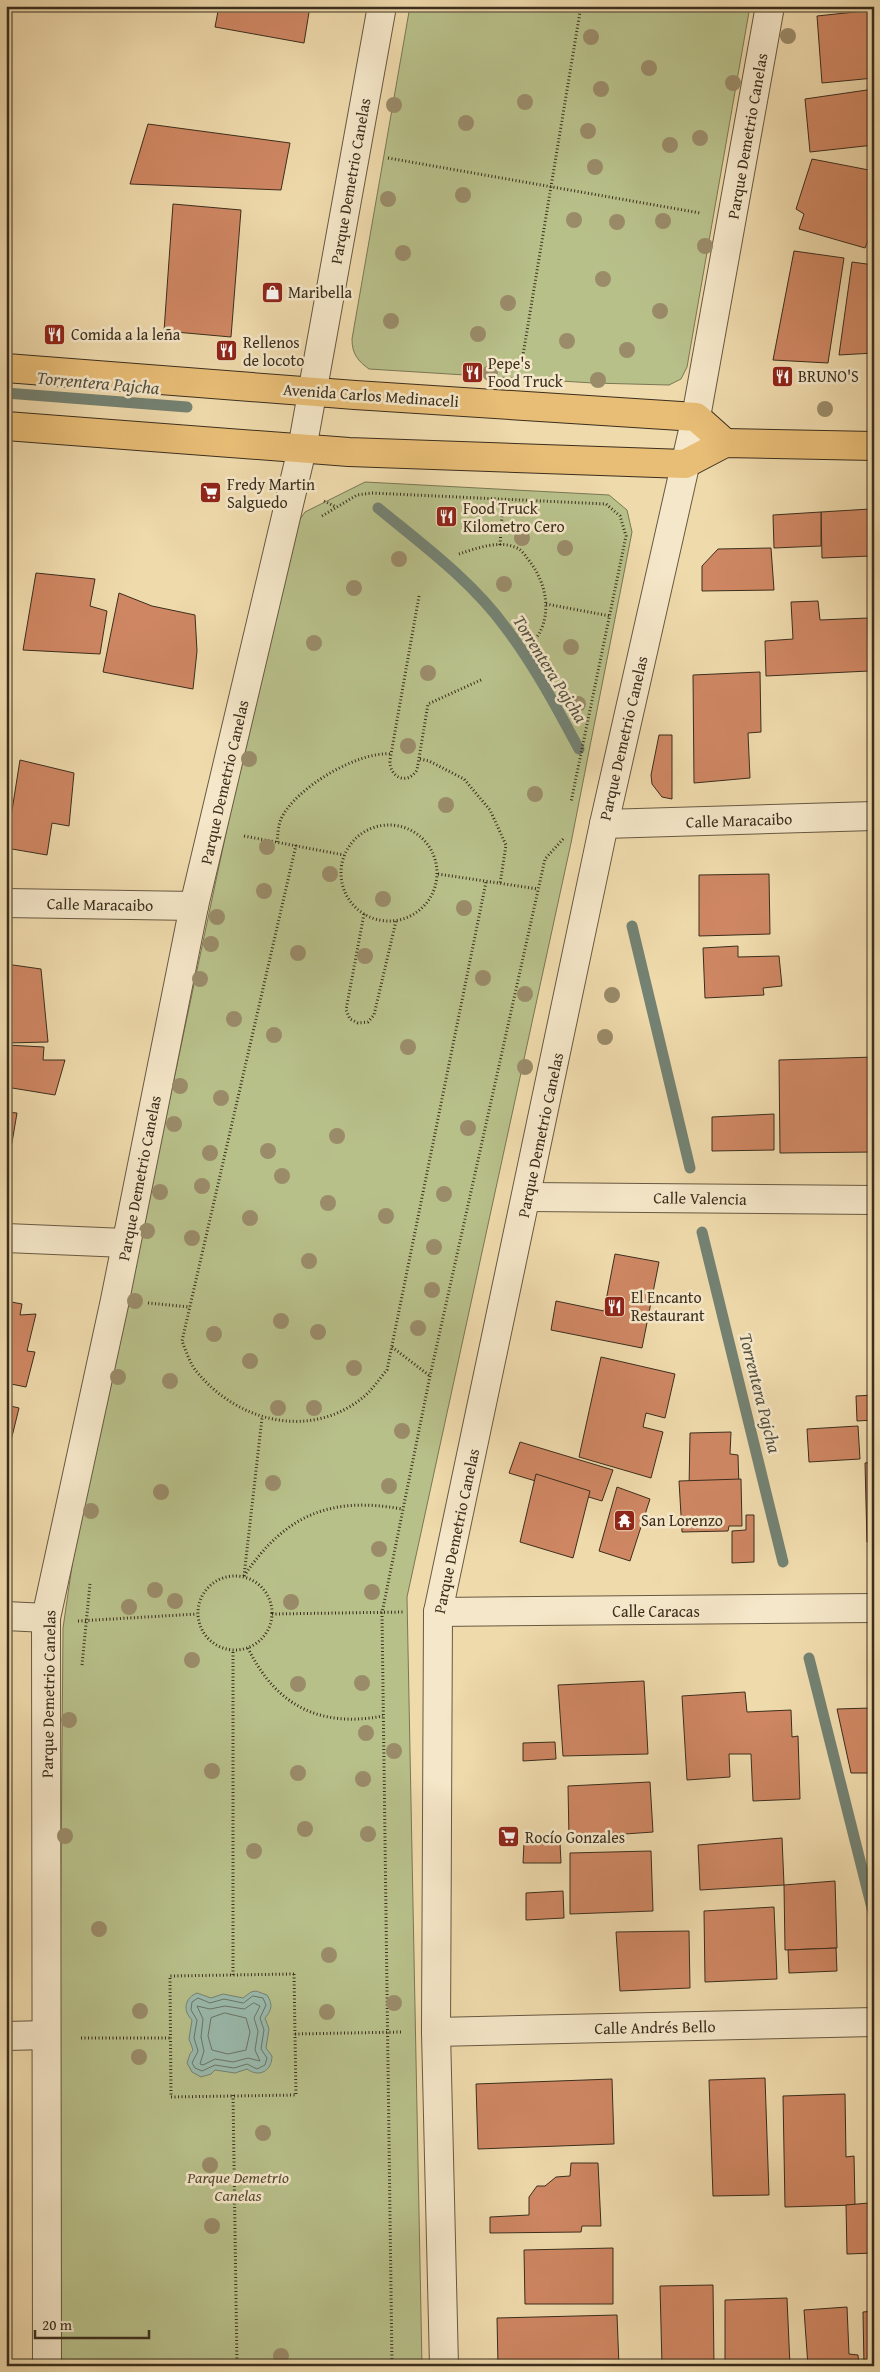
<svg xmlns="http://www.w3.org/2000/svg" width="880" height="2372" viewBox="0 0 880 2372" font-family="'Gentium Book Plus',serif">
	<rect width="100%" height="100%" fill="#efdaac"/>
	<filter id="stains"><feTurbulence type="fractalNoise" baseFrequency=".004" numOctaves="4"/><feColorMatrix values="0 0 0 0 .2 0 0 0 0 .09 0 0 0 0 .02 0 0 0 .5 -.17"/></filter>
	<radialGradient id="worn" r=".72"><stop offset=".6" stop-color="#630" stop-opacity="0"/><stop offset="1" stop-color="#630" stop-opacity=".3"/></radialGradient>
	<g fill="#b8c08a" stroke="#7a7754">
		<path d="M410,6H750L687,367L681,379L669,385L593,383L369,369C358,361 352,354 352,339Z"/>
		<polygon points="365,482 609,495 627,510 632,532 571,843 407,1597 422,2366 57,2366 63,1628 74,1552 289,535 305,512"/>
	</g>
	<path fill="#9abaad" stroke="#748273" d="M256,1991L267,1995C273,2004 272,2010 265,2018L269,2029L266,2048L272,2056C272,2071 259,2078 247,2069L235,2073L215,2070L211,2074L201,2077L192,2072L187,2063L190,2054L193,2050L189,2039L192,2020C182,2010 185,1998 197,1993L211,1998L223,1994L243,1998L251,1992Z"/>
	<g fill="none" stroke-linecap="round" stroke-linejoin="round">
		<g stroke="#6a7465" stroke-width="1">
			<polygon points="253,1996 263,1998 266,2005 260,2018 264,2030 261,2049 267,2058 265,2065 257,2069 247,2064 234,2068 215,2065 202,2071 195,2068 192,2063 198,2051 194,2038 197,2020 191,2010 192,2002 198,1998 210,2003 224,1999 243,2003"/>
			<polygon points="254,2003 260,2006 254,2018 258,2031 255,2050 260,2061 248,2058 233,2062 215,2059 203,2065 200,2064 204,2051 201,2037 203,2019 197,2006 210,2009 225,2006 244,2009"/>
			<polygon points="225,2013 246,2018 250,2032 246,2050 228,2054 212,2050 208,2036 211,2018"/>
		</g>
		<g stroke="#748273" stroke-width="11">
			<polyline points="6,393 187,407"/>
			<path d="M378,508C423,545 472,581 506,628C534,665 557,708 579,749"/>
			<polyline points="632,926 690,1168"/>
			<polyline points="702,1232 783,1562"/>
			<polyline points="809,1658 874,1916"/>
		</g>
	</g>
	<g fill="#cf8763" stroke="#3b2e1d">
		<polygon points="219,6 310,6 304,43 215,27"/>
		<polygon points="874,10 874,78 822,83 817,16"/>
		<polygon points="874,89 874,145 810,152 805,99"/>
		<polygon points="148,124 290,143 281,190 130,184"/>
		<polygon points="812,159 874,171 874,236 870,236 865,248 799,229 804,214 796,209"/>
		<polygon points="173,204 241,210 231,337 164,331"/>
		<polygon points="794,251 844,258 828,363 773,360"/>
		<polygon points="852,262 874,265 874,353 839,355"/>
		<polygon points="870,509 871,556 822,558 821,512"/>
		<polygon points="821,512 821,546 774,548 773,515"/>
		<polygon points="771,548 774,590 702,591 702,566 718,549"/>
		<polygon points="36,573 95,579 90,606 107,611 100,654 23,650"/>
		<polygon points="119,593 152,606 195,615 197,651 193,689 103,672"/>
		<polygon points="818,601 820,620 868,618 869,671 766,676 765,641 793,639 791,602"/>
		<polygon points="760,672 761,732 748,733 750,778 694,783 693,675"/>
		<polygon points="659,735 672,735 672,799 662,797 652,784 651,775"/>
		<polygon points="20,760 74,773 69,826 52,823 47,855 6,848"/>
		<polygon points="769,874 770,934 699,936 699,875"/>
		<polygon points="738,946 738,957 779,956 782,986 763,988 764,995 705,998 703,948"/>
		<polygon points="6,964 41,969 48,1042 6,1043"/>
		<polygon points="6,1045 44,1047 43,1060 65,1060 55,1095 6,1087"/>
		<polygon points="874,1057 874,1152 780,1153 779,1060"/>
		<polygon points="6,1112 17,1113 6,1178"/>
		<polygon points="774,1114 774,1150 712,1151 712,1117"/>
		<polygon points="615,1254 659,1262 642,1348 551,1330 556,1301 604,1311"/>
		<polygon points="6,1301 22,1304 20,1315 36,1314 27,1351 35,1352 26,1387 6,1383"/>
		<polygon points="601,1357 675,1374 665,1418 646,1413 643,1427 663,1432 651,1478 579,1457"/>
		<polygon points="874,1395 874,1420 857,1421 856,1396"/>
		<polygon points="6,1405 19,1408 6,1461"/>
		<polygon points="858,1426 860,1459 809,1462 807,1429"/>
		<polygon points="731,1432 730,1454 738,1455 739,1488 689,1489 690,1433"/>
		<polygon points="520,1442 613,1470 602,1501 509,1473"/>
		<polygon points="874,1462 874,1542 867,1542 865,1463"/>
		<polygon points="536,1474 590,1491 573,1558 520,1542"/>
		<polygon points="741,1479 742,1526 729,1526 728,1531 682,1532 679,1481"/>
		<polygon points="617,1487 650,1499 630,1561 599,1551"/>
		<polygon points="746,1515 754,1515 754,1562 732,1563 732,1531 746,1530"/>
		<polygon points="870,1679 874,1679 872,1780 872,1773 851,1773 837,1709 871,1708"/>
		<polygon points="644,1681 648,1754 563,1756 558,1685"/>
		<polygon points="745,1692 747,1712 791,1710 792,1737 798,1736 800,1799 753,1801 751,1754 729,1754 730,1777 687,1780 682,1696"/>
		<polygon points="555,1742 556,1759 523,1761 523,1743"/>
		<polygon points="650,1782 653,1832 569,1838 568,1786"/>
		<polygon points="782,1838 784,1885 700,1890 698,1845"/>
		<polygon points="524,1843 560,1843 561,1863 523,1863"/>
		<polygon points="651,1851 653,1911 570,1914 570,1853"/>
		<polygon points="835,1881 837,1948 785,1950 784,1885"/>
		<polygon points="563,1891 564,1918 526,1920 526,1893"/>
		<polygon points="774,1907 777,1979 705,1982 704,1911"/>
		<polygon points="689,1931 690,1988 620,1991 616,1932"/>
		<polygon points="836,1948 837,1971 789,1973 788,1950"/>
		<polygon points="765,2078 769,2195 713,2196 709,2080"/>
		<polygon points="612,2079 614,2144 478,2149 476,2084"/>
		<polygon points="845,2094 846,2157 854,2156 855,2205 785,2207 783,2096"/>
		<polygon points="571,2163 598,2163 601,2226 582,2226 581,2232 490,2233 490,2217 529,2215 529,2197 537,2186 545,2186 556,2177 570,2176"/>
		<polygon points="869,2186 874,2186 874,2253 847,2254 846,2205 869,2203"/>
		<polygon points="613,2248 613,2304 525,2304 524,2250"/>
		<polygon points="713,2285 714,2366 662,2366 660,2286"/>
		<polygon points="787,2298 790,2366 725,2366 725,2300"/>
		<polygon points="847,2307 849,2354 858,2355 859,2366 808,2366 804,2310"/>
		<polygon points="874,2311 874,2366 864,2366 863,2312"/>
		<polygon points="617,2315 619,2366 498,2366 497,2318"/>
	</g>
	<g fill="none" stroke-linecap="round" stroke-linejoin="round">
		<defs>
			<g id="minor">
				<polyline points="604,824 874,816"/>
				<polyline points="6,903 194,906"/>
				<polyline points="527,1197 874,1200"/>
				<polyline points="6,1238 125,1243"/>
				<polyline points="438,1612 874,1608"/>
				<polyline points="6,1616 46,1618"/>
				<polyline points="436,2032 874,2022"/>
				<polyline points="6,2036 46,2035"/>
				<polyline points="47,2366 46,1618 115,1300 194,906 302,449 382,6"/>
				<polyline points="444,2366 436,2032 438,1612 604,824 696,417 770,6"/>
			</g>
			<g id="major">
				<polyline points="6,368 355,395 696,417 725,443"/>
				<polyline points="6,426 349,452 685,464 725,443 874,446"/>
			</g>
		</defs>
		<use href="#minor" stroke="#685941" stroke-width="30"/>
		<use href="#major" stroke="#3b2e1d" stroke-width="30"/>
		<g stroke="#3b2e1d" stroke-width="3" stroke-dasharray="1 2.5" stroke-linecap="butt">
			<polyline points="388,158 700,213"/>
			<polyline points="521,367 581,6"/>
			<polyline points="324,501 336,507"/>
			<polyline points="322,516 357,495 372,493 606,504 620,516 626,536 571,802"/>
			<polyline points="500,545 503,500"/>
			<path d="M459,554C477,548 501,539 519,549C522,551 525,555 527,558C543,577 552,605 541,630C539,635 533,641 529,645"/>
			<path d="M419,596L390,760C389,777 407,786 417,770L428,704L483,679"/>
			<polyline points="546,604 610,616"/>
			<polyline points="420,759 429,761 464,779 490,810 506,845 500,884"/>
			<circle cx="389" cy="873" r="48"/>
			<polyline points="244,836 344,855"/>
			<path d="M277,842C278,835 278,826 281,819C295,788 358,751 391,754"/>
			<path d="M296,845L182,1341C186,1351 190,1364 197,1372C237,1421 308,1440 361,1399C371,1392 379,1379 387,1370L486,882"/>
			<polyline points="438,874 538,889"/>
			<polyline points="364,914 346,1010 350,1019 358,1023 368,1022 374,1015 396,921"/>
			<polyline points="148,1303 190,1307"/>
			<polyline points="392,1347 430,1376"/>
			<circle cx="235" cy="1613" r="37"/>
			<path d="M244,1576C285,1515 330,1496 402,1509"/>
			<polyline points="244,1576 262,1418"/>
			<polyline points="272,1614 404,1612"/>
			<polyline points="78,1621 197,1614"/>
			<path d="M248,1648C276,1706 320,1728 383,1716"/>
			<polyline points="82,1665 90,1584"/>
			<polygon points="294,1974 296,2095 171,2097 170,1976"/>
			<polyline points="233,1975 233,1650"/>
			<polyline points="295,2034 401,2032"/>
			<polyline points="81,2038 170,2038"/>
			<polyline points="233,2095 237,2366"/>
			<polyline points="392,2366 382,1613 430,1376 545,859 564,838"/>
		</g>
		<use href="#minor" stroke="#f5e7c9" stroke-width="28"/>
		<use href="#major" stroke="#e8bd76" stroke-width="28"/>
	</g>
	<g fill="#9a8b69">
		<circle cx="788" cy="36" r="8"/>
		<circle cx="591" cy="37" r="8"/>
		<circle cx="649" cy="68" r="8"/>
		<circle cx="733" cy="83" r="8"/>
		<circle cx="601" cy="89" r="8"/>
		<circle cx="525" cy="102" r="8"/>
		<circle cx="394" cy="105" r="8"/>
		<circle cx="466" cy="123" r="8"/>
		<circle cx="588" cy="131" r="8"/>
		<circle cx="700" cy="138" r="8"/>
		<circle cx="670" cy="145" r="8"/>
		<circle cx="595" cy="167" r="8"/>
		<circle cx="463" cy="195" r="8"/>
		<circle cx="388" cy="199" r="8"/>
		<circle cx="574" cy="220" r="8"/>
		<circle cx="663" cy="221" r="8"/>
		<circle cx="617" cy="222" r="8"/>
		<circle cx="705" cy="246" r="8"/>
		<circle cx="403" cy="253" r="8"/>
		<circle cx="603" cy="279" r="8"/>
		<circle cx="508" cy="303" r="8"/>
		<circle cx="660" cy="311" r="8"/>
		<circle cx="391" cy="321" r="8"/>
		<circle cx="478" cy="334" r="8"/>
		<circle cx="567" cy="341" r="8"/>
		<circle cx="627" cy="350" r="8"/>
		<circle cx="490" cy="373" r="8"/>
		<circle cx="598" cy="380" r="8"/>
		<circle cx="825" cy="409" r="8"/>
		<circle cx="522" cy="538" r="8"/>
		<circle cx="565" cy="548" r="8"/>
		<circle cx="399" cy="559" r="8"/>
		<circle cx="504" cy="584" r="8"/>
		<circle cx="354" cy="588" r="8"/>
		<circle cx="314" cy="643" r="8"/>
		<circle cx="571" cy="647" r="8"/>
		<circle cx="428" cy="673" r="8"/>
		<circle cx="578" cy="704" r="8"/>
		<circle cx="408" cy="746" r="8"/>
		<circle cx="249" cy="759" r="8"/>
		<circle cx="535" cy="794" r="8"/>
		<circle cx="446" cy="805" r="8"/>
		<circle cx="267" cy="847" r="8"/>
		<circle cx="330" cy="874" r="8"/>
		<circle cx="264" cy="891" r="8"/>
		<circle cx="383" cy="899" r="8"/>
		<circle cx="464" cy="908" r="8"/>
		<circle cx="217" cy="917" r="8"/>
		<circle cx="211" cy="944" r="8"/>
		<circle cx="298" cy="953" r="8"/>
		<circle cx="365" cy="956" r="8"/>
		<circle cx="483" cy="978" r="8"/>
		<circle cx="200" cy="979" r="8"/>
		<circle cx="525" cy="994" r="8"/>
		<circle cx="612" cy="995" r="8"/>
		<circle cx="234" cy="1019" r="8"/>
		<circle cx="274" cy="1035" r="8"/>
		<circle cx="605" cy="1037" r="8"/>
		<circle cx="408" cy="1047" r="8"/>
		<circle cx="525" cy="1067" r="8"/>
		<circle cx="180" cy="1086" r="8"/>
		<circle cx="221" cy="1098" r="8"/>
		<circle cx="174" cy="1124" r="8"/>
		<circle cx="468" cy="1128" r="8"/>
		<circle cx="337" cy="1136" r="8"/>
		<circle cx="268" cy="1151" r="8"/>
		<circle cx="210" cy="1153" r="8"/>
		<circle cx="282" cy="1176" r="8"/>
		<circle cx="202" cy="1186" r="8"/>
		<circle cx="160" cy="1192" r="8"/>
		<circle cx="444" cy="1194" r="8"/>
		<circle cx="328" cy="1203" r="8"/>
		<circle cx="386" cy="1216" r="8"/>
		<circle cx="250" cy="1218" r="8"/>
		<circle cx="147" cy="1231" r="8"/>
		<circle cx="192" cy="1238" r="8"/>
		<circle cx="434" cy="1247" r="8"/>
		<circle cx="309" cy="1261" r="8"/>
		<circle cx="432" cy="1290" r="8"/>
		<circle cx="135" cy="1301" r="8"/>
		<circle cx="281" cy="1321" r="8"/>
		<circle cx="418" cy="1328" r="8"/>
		<circle cx="318" cy="1332" r="8"/>
		<circle cx="214" cy="1334" r="8"/>
		<circle cx="250" cy="1361" r="8"/>
		<circle cx="354" cy="1368" r="8"/>
		<circle cx="118" cy="1377" r="8"/>
		<circle cx="170" cy="1381" r="8"/>
		<circle cx="278" cy="1408" r="8"/>
		<circle cx="314" cy="1408" r="8"/>
		<circle cx="402" cy="1431" r="8"/>
		<circle cx="273" cy="1483" r="8"/>
		<circle cx="389" cy="1486" r="8"/>
		<circle cx="161" cy="1492" r="8"/>
		<circle cx="91" cy="1511" r="8"/>
		<circle cx="379" cy="1549" r="8"/>
		<circle cx="155" cy="1590" r="8"/>
		<circle cx="372" cy="1592" r="8"/>
		<circle cx="175" cy="1601" r="8"/>
		<circle cx="291" cy="1602" r="8"/>
		<circle cx="129" cy="1607" r="8"/>
		<circle cx="192" cy="1660" r="8"/>
		<circle cx="362" cy="1683" r="8"/>
		<circle cx="298" cy="1684" r="8"/>
		<circle cx="69" cy="1720" r="8"/>
		<circle cx="366" cy="1733" r="8"/>
		<circle cx="394" cy="1751" r="8"/>
		<circle cx="212" cy="1771" r="8"/>
		<circle cx="298" cy="1773" r="8"/>
		<circle cx="363" cy="1779" r="8"/>
		<circle cx="305" cy="1829" r="8"/>
		<circle cx="368" cy="1834" r="8"/>
		<circle cx="65" cy="1836" r="8"/>
		<circle cx="254" cy="1851" r="8"/>
		<circle cx="99" cy="1929" r="8"/>
		<circle cx="329" cy="1955" r="8"/>
		<circle cx="394" cy="2003" r="8"/>
		<circle cx="140" cy="2011" r="8"/>
		<circle cx="327" cy="2012" r="8"/>
		<circle cx="139" cy="2057" r="8"/>
		<circle cx="263" cy="2133" r="8"/>
		<circle cx="210" cy="2165" r="8"/>
		<circle cx="212" cy="2226" r="8"/>
		<circle cx="281" cy="2356" r="8"/>
	</g>
	<defs>
		<symbol id="shop-square" viewBox="-11 -11 22 22"><rect x="-9" y="-9" width="18" height="18" rx="4" fill="#8f2418" stroke="#f5e7c9"/><path d="M-5-2.5h2.3a2.7 3.5 0 0 1 5.4 0H5L5.5 6h-11ZM-1.5-2.5h3a1.5 2.3 0 0 0-3 0Z" fill="#fff"/></symbol>
		<symbol id="restaurant-square" viewBox="-11 -11 22 22"><rect x="-9" y="-9" width="18" height="18" rx="4" fill="#8f2418" stroke="#f5e7c9"/><path d="M-5-6h1v4h1v-4h1v4h1v-4h1v5L-1.5 .5V6h-2V.5L-5-1ZM5-6V6H3V1.5H1.5Q1.5-4 5-6Z" fill="#fff"/></symbol>
		<symbol id="supermarket-square" viewBox="-11 -11 22 22"><rect x="-9" y="-9" width="18" height="18" rx="4" fill="#8f2418" stroke="#f5e7c9"/><path d="M-6-5.5h2.5l.6 2H6L4.5 2H-2.5L-4.4-4H-6ZM-1.5 3.2a1.3 1.3 0 1 0 .1 0ZM3 3.2a1.3 1.3 0 1 0 .1 0Z" fill="#fff"/></symbol>
		<symbol id="temple-square" viewBox="-11 -11 22 22"><rect x="-9" y="-9" width="18" height="18" rx="4" fill="#8f2418" stroke="#f5e7c9"/><path d="M0-6L5-2H3V0L6.5 2.5H4V6H1.5V3h-3V6H-4V2.5H-6.5L-3 0V-2H-5Z" fill="#fff"/></symbol>
	</defs>
	<g fill-rule="evenodd">
		<use href="#shop-square" x="260" y="280" width="25" height="25"/>
		<use href="#restaurant-square" x="42" y="322" width="25" height="25"/>
		<use href="#restaurant-square" x="214" y="338" width="25" height="25"/>
		<use href="#restaurant-square" x="460" y="360" width="25" height="25"/>
		<use href="#restaurant-square" x="770" y="364" width="25" height="25"/>
		<use href="#supermarket-square" x="198" y="480" width="25" height="25"/>
		<use href="#restaurant-square" x="434" y="504" width="25" height="25"/>
		<use href="#restaurant-square" x="602" y="1294" width="25" height="25"/>
		<use href="#temple-square" x="612" y="1508" width="25" height="25"/>
		<use href="#supermarket-square" x="496" y="1824" width="25" height="25"/>
	</g>
	<g text-anchor="middle" stroke-width="5" stroke-linejoin="round" paint-order="stroke">
		<g font-size="16" fill="#3b2e1d" stroke="#f5e7c9">
			<text transform="translate(747 136) rotate(-80)" y="6">Parque Demetrio Canelas</text>
			<text transform="translate(350 181) rotate(-80)" y="6">Parque Demetrio Canelas</text>
			<text transform="translate(371 395) rotate(4)" y="6">Avenida Carlos Medinaceli</text>
			<text transform="translate(623 738) rotate(-77)" y="6">Parque Demetrio Canelas</text>
			<text transform="translate(224 782) rotate(-77)" y="6">Parque Demetrio Canelas</text>
			<text transform="translate(739 820) rotate(-2)" y="6">Calle Maracaibo</text>
			<text transform="translate(100 904) rotate(1)" y="6">Calle Maracaibo</text>
			<text transform="translate(540 1135) rotate(-78)" y="6">Parque Demetrio Canelas</text>
			<text transform="translate(139 1178) rotate(-79)" y="6">Parque Demetrio Canelas</text>
			<text transform="translate(700 1198) rotate(1)" y="6">Calle Valencia</text>
			<text transform="translate(456 1531) rotate(-78)" y="6">Parque Demetrio Canelas</text>
			<text x="656" y="1617">Calle Caracas</text>
			<text transform="translate(48 1694) rotate(-89)" y="6">Parque Demetrio Canelas</text>
			<text transform="translate(655 2027) rotate(-1)" y="6">Calle Andrés Bello</text>
		</g>
		<g font-size="16" fill="#3b2e1d" stroke="#f5e7c9" text-anchor="start">
			<text x="288" y="298">Maribella</text>
			<text x="71" y="340">Comida a la leña</text>
			<text x="243" y="348">Rellenos<tspan x="243" dy="18">de locoto</tspan></text>
			<text x="488" y="369">Pepe's<tspan x="488" dy="18">Food Truck</tspan></text>
			<text x="798" y="382">BRUNO'S</text>
			<text x="227" y="490">Fredy Martin<tspan x="227" dy="18">Salguedo</tspan></text>
			<text x="463" y="514">Food Truck<tspan x="463" dy="18">Kilometro Cero</tspan></text>
			<text x="631" y="1303">El Encanto<tspan x="631" dy="18">Restaurant</tspan></text>
			<text x="641" y="1526">San Lorenzo</text>
			<text x="525" y="1843">Rocío Gonzales</text>
		</g>
		<g font-size="16" font-style="italic" fill="#544b33" stroke="#f5e7c9">
			<text x="238" y="2183">Parque Demetrio<tspan x="238" dy="18">Canelas</tspan></text>
		</g>
		<g font-size="18" font-style="italic" fill="#535141" stroke="#f5e7c9">
			<text transform="translate(98 383) rotate(5)" y="6">Torrentera Pajcha</text>
			<text transform="translate(550 669) rotate(58)" y="6">Torrentera Pajcha</text>
			<text transform="translate(760 1393) rotate(76)" y="6">Torrentera Pajcha</text>
		</g>
	</g>
	<rect width="880" height="2372" fill="none" stroke="#efdaac" stroke-width="25"/>
	<rect x="8" y="8" width="865" height="2357" fill="none" stroke="#3b2e1d" stroke-width="2.5"/>
	<rect x="12" y="12" width="855" height="2347" fill="none" stroke="#3b2e1d"/>
	<path d="M35 2330v8h114v-8" fill="none" stroke="#3b2e1d" stroke-width="2.5"/>
	<text x="42" y="2330" font-size="15" fill="#3b2e1d" stroke="#f5e7c9" stroke-width="4" paint-order="stroke">20 m</text>
	<rect width="100%" height="100%" filter="url(#stains)"/>
	<rect width="100%" height="100%" fill="url(#worn)"/>
</svg>
